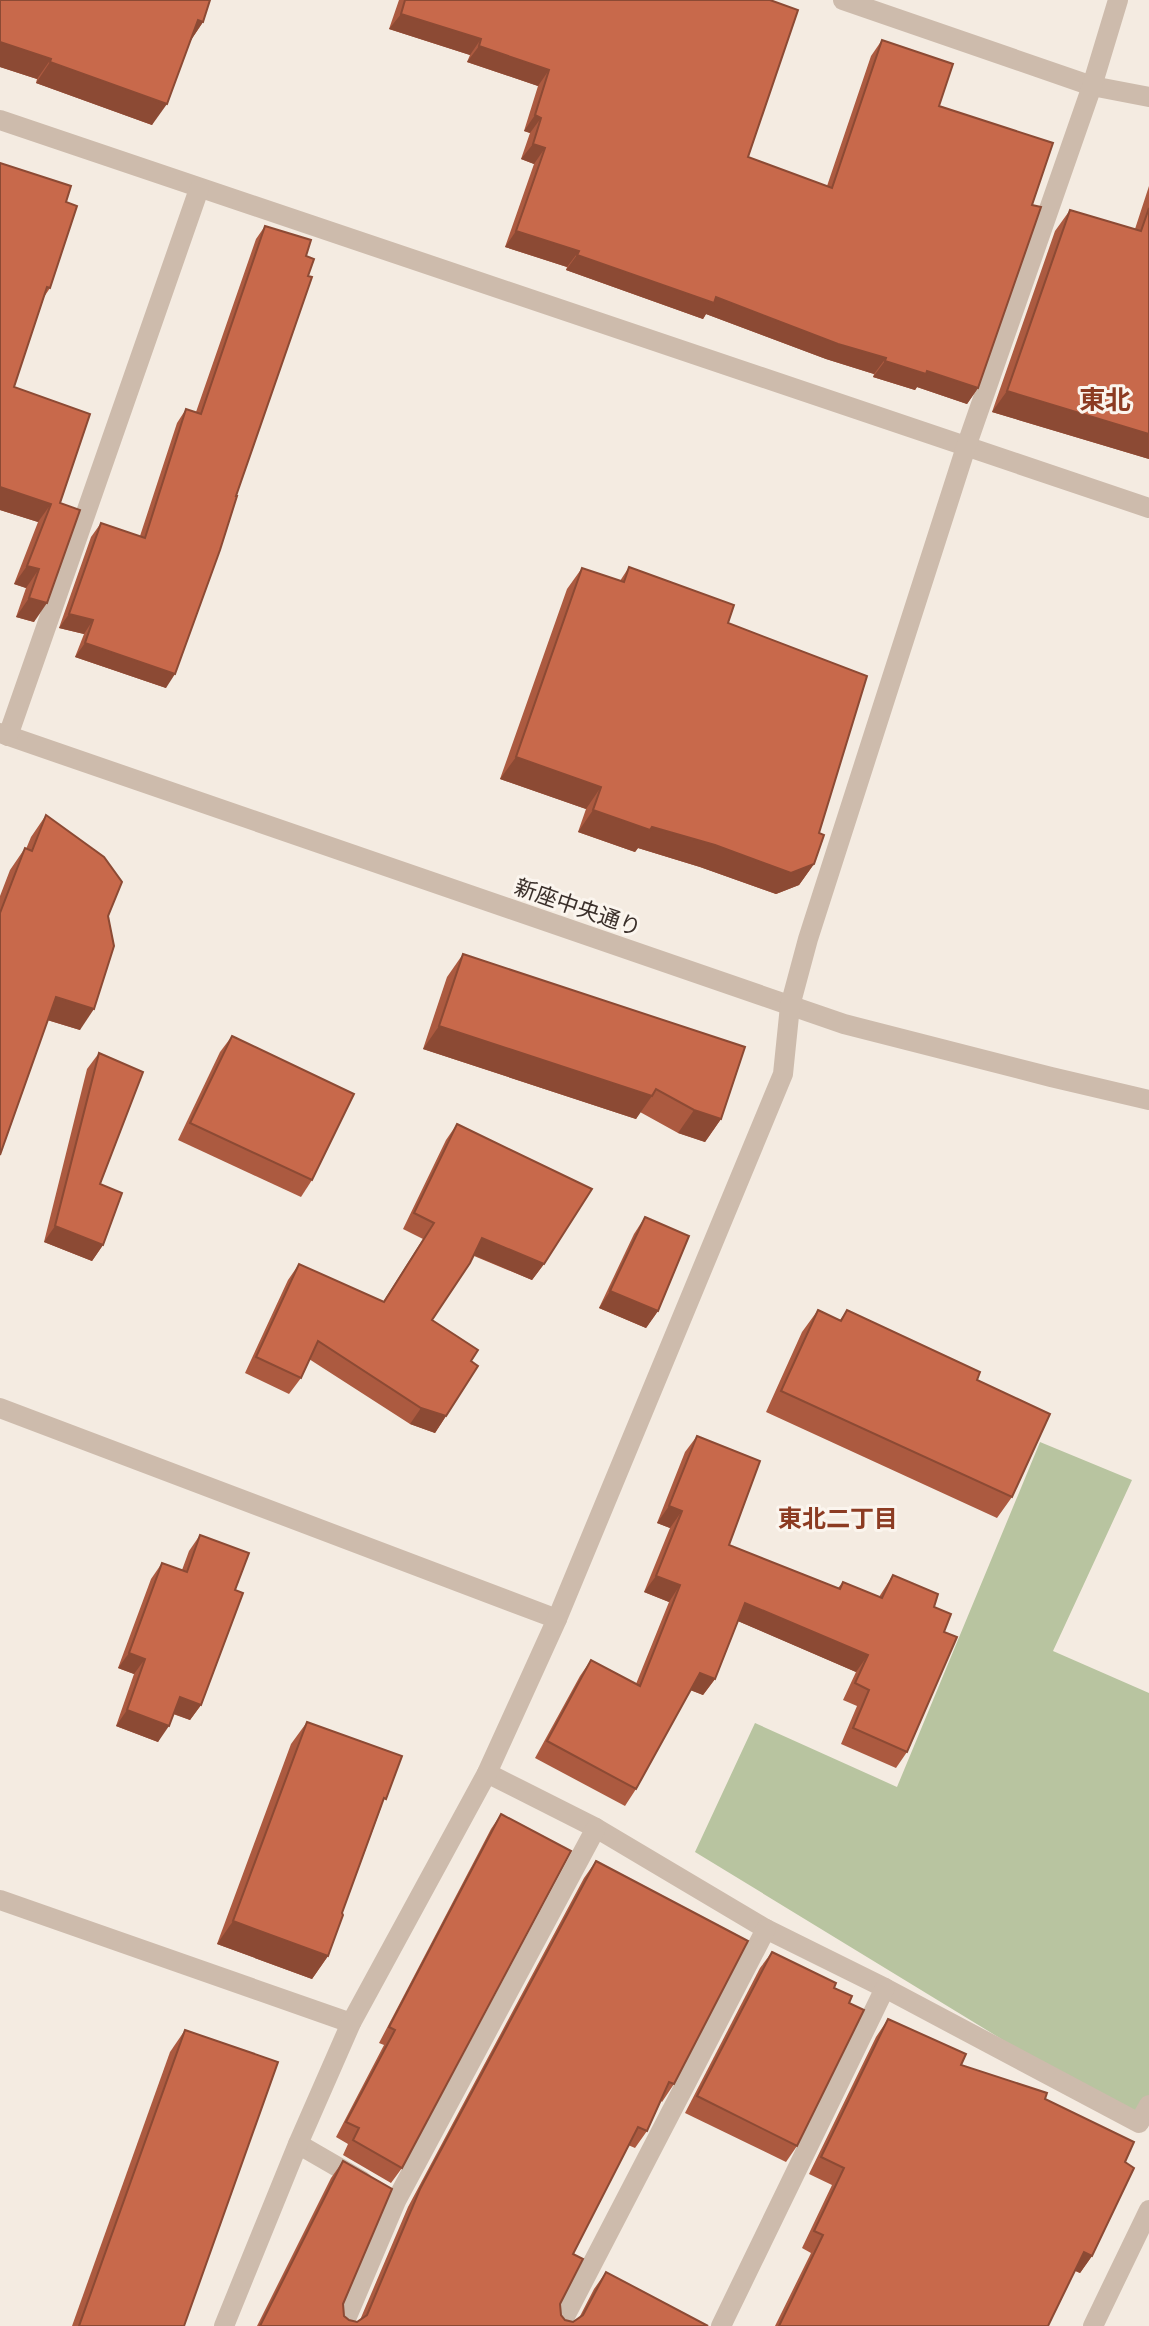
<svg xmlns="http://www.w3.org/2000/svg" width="1149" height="2326" viewBox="0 0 1149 2326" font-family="'PT Sans Narrow','Noto Sans JP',sans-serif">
	<rect width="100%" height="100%" fill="#f4ebe1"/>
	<polygon fill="#b8c4a0" points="1040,1442 1132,1480 1053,1651 1149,1693 1149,2101 1139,2123 695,1852 755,1723 897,1787"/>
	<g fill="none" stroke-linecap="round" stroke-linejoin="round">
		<g stroke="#cdbbac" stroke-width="20">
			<polyline points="843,0 1092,86 1149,97"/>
			<polyline points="0,120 1149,508"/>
			<polyline points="0,733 844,1024 1051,1077 1149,1100"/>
			<polyline points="8,736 199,189"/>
			<polyline points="0,1408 557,1619"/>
			<polyline points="487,1773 596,1828 766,1929 885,1988 1139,2123 1149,2105"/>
			<polyline points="0,1900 351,2023"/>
			<polyline points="298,2144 362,2181"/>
			<polyline points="224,2326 298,2144 351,2023 487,1773 557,1619 783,1074 790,1006 808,939 966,447 1092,86 1118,0"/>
			<polyline points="343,2326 396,2201 596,1828"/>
			<polyline points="560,2326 766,1929"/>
			<polyline points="721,2326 885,1988"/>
			<polyline points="1093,2326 1149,2210"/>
		</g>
	</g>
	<g fill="#ac5a40">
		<polygon points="0,0 203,22 191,40 152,125 36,83 37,79 0,67"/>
		<polygon points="399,0 770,0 748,157 827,186 871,56 882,40 939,106 1032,205 978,388 967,404 917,387 915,390 873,377 874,374 826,359 706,314 703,319 566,270 567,267 505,247 534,164 521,159 530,133 524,131 538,86 467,62 470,55 389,29"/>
		<polygon points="0,163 66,202 50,288 44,297 14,387 60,503 34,622 16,617 26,588 14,584 38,522 0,510"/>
		<polygon points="1149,186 1149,459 992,412 1055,231 1070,210 1135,229"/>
		<polygon points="265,226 166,688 75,657 84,634 59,628 91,537 101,523 140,536 177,423 186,409 196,412 256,239"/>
		<polygon points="629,567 728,623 819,833 814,864 799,885 776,894 700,867 638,848 635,852 578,832 586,809 500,779 567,589 582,568 620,581"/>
		<polygon points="46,815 108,916 80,1030 47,1020 0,1155 0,896 10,870 25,848 26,849 31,837"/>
		<polygon points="463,954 721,1119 705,1142 678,1133 640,1112 636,1119 423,1049 447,977"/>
		<polygon points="232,1036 312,1180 301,1197 178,1140 220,1052"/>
		<polygon points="99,1053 100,1184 103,1245 92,1261 44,1242 87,1069"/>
		<polygon points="457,1124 544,1264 532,1280 474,1256 432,1320 471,1361 446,1416 435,1433 410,1424 309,1359 301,1378 289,1394 245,1373 288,1280 299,1264 383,1302 423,1239 403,1229 446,1140"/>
		<polygon points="645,1217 658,1311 646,1328 599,1308 634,1234"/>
		<polygon points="818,1310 840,1320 847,1310 977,1380 1012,1497 997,1518 766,1412 802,1332"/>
		<polygon points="697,1436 729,1545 838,1588 843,1582 879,1597 893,1575 934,1607 944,1632 907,1752 896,1768 841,1744 857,1706 843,1700 856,1672 738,1621 715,1679 703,1695 690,1690 636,1789 625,1806 535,1758 580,1676 591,1660 636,1684 669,1602 644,1592 670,1528 657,1523 685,1452"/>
		<polygon points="200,1535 235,1590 201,1705 190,1720 173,1714 158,1742 116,1726 134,1674 118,1668 151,1579 162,1563 182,1570 189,1551"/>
		<polygon points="307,1722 382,1805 342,1913 328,1956 312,1979 217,1944 291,1744"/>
		<polygon points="501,1814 402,2168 391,2183 343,2155 348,2144 336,2137 384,2045 379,2043 491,1829"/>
		<polygon points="596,1861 674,2084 662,2102 661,2101 647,2131 635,2148 628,2145 573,2254 560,2304 561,2315 565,2320 573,2322 579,2318 594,2289 606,2272 708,2326 257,2326 331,2178 343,2161 343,2304 344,2316 349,2320 357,2322 360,2320 408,2207 584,1878"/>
		<polygon points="772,1952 834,1988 849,2003 797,2146 786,2162 685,2113 760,1968"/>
		<polygon points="888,2019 961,2065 1045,2099 1125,2162 1092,2256 1080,2273 1075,2271 1048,2326 775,2326 811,2253 802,2248 832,2185 809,2174 876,2037"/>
		<polygon points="185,2030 184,2326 72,2326 170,2052"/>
	</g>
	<g fill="#8c4a34">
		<polygon points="401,14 481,39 470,55 389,29"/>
		<polygon points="198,20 203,22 189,43"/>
		<polygon points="0,42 51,59 37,79 0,67"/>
		<polygon points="479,46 549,70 538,86 467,62"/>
		<polygon points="50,62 167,104 152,125 36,83"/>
		<polygon points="535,115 541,118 530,133 524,131"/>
		<polygon points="533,144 545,148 534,164 521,159"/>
		<polygon points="516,231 579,251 567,267 505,247"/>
		<polygon points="577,255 716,297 886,358 874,374 826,359 706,314 703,319 566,270"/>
		<polygon points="885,361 927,371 978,388 967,404 917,387 915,390 873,377"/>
		<polygon points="1007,391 1149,434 1149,459 992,412"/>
		<polygon points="0,487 51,504 38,522 0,510"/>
		<polygon points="27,566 39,569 26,588 14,584"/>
		<polygon points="29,598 47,603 34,622 16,617"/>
		<polygon points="69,614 93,620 84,634 59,628"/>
		<polygon points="85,643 175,674 166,688 75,657"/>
		<polygon points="516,757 601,787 586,809 500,779"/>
		<polygon points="593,810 652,827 814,864 799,885 776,894 700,867 638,848 635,852 578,832"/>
		<polygon points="56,997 94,1009 80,1030 41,1018"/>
		<polygon points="439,1026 652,1096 636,1119 423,1049"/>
		<polygon points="694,1110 721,1119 705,1142 678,1133"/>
		<polygon points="55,1226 103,1245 92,1261 44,1242"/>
		<polygon points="482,1238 544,1264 532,1280 471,1254"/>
		<polygon points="610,1291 658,1311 646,1328 599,1308"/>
		<polygon points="421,1408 446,1416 435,1433 410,1424"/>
		<polygon points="669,1506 682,1511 670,1528 657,1523"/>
		<polygon points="656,1576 680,1585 669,1602 644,1592"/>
		<polygon points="745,1603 868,1655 856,1672 733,1619"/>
		<polygon points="129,1653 145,1659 134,1674 118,1668"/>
		<polygon points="700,1673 715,1679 703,1695 688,1689"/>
		<polygon points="180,1697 201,1705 190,1720 169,1712"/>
		<polygon points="127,1710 169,1726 158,1742 116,1726"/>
		<polygon points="233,1921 328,1956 312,1979 217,1944"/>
		<polygon points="1084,2252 1092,2256 1080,2273 1072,2269"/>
	</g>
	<g fill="#c8694b" stroke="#8c4a34" stroke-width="2">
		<polygon points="0,0 210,0 203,22 198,20 167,104 50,62 51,59 0,42"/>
		<polygon points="405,0 770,0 798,10 748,157 832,188 882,40 953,64 939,106 1053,143 1032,205 1041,207 978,388 927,371 926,374 885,361 886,358 838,344 716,297 714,303 577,255 579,251 516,231 545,148 533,144 541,118 535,115 549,70 479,46 481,39 401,14"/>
		<polygon points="0,163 71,186 66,202 77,206 50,288 47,287 14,387 90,414 60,503 80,510 47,603 29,598 39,569 27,566 51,504 0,487"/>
		<polygon points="1149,208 1149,434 1007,391 1070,210 1141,231"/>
		<polygon points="265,226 311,240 306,256 314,259 308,276 312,277 236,496 237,496 220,550 175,674 85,643 93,620 69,614 101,523 145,538 186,409 201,414"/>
		<polygon points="629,567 734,605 728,623 867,676 819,833 824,835 814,864 791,873 715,845 652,827 650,830 593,810 601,787 516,757 582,568 624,582"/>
		<polygon points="46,815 104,857 122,882 108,916 114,946 94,1009 56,997 0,1155 0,913 25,848 32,851"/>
		<polygon points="463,954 745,1047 721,1119 694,1110 656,1089 652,1096 439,1026"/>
		<polygon points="232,1036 354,1094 312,1180 190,1123"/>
		<polygon points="99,1053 143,1072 100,1184 122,1193 103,1245 55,1226"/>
		<polygon points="457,1124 592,1189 544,1264 482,1238 470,1263 432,1320 478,1350 471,1361 478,1366 446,1416 421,1408 318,1341 301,1378 256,1357 299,1264 384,1302 434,1223 414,1213"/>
		<polygon points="645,1217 689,1236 658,1311 610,1291"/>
		<polygon points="818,1310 841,1321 847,1310 980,1372 977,1380 1050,1414 1012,1497 781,1391"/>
		<polygon points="697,1436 760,1461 729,1545 840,1589 843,1582 882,1598 893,1575 938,1594 934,1607 951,1614 944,1632 957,1637 907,1752 853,1728 869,1690 855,1683 868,1655 745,1603 715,1679 700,1673 636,1789 547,1741 591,1660 640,1686 680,1585 656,1576 682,1511 669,1506"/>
		<polygon points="200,1535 249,1553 235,1590 243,1593 201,1705 180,1697 169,1726 127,1710 145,1659 129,1653 162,1563 187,1572"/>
		<polygon points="307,1722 402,1756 386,1799 384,1798 342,1913 343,1915 328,1956 233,1921"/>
		<polygon points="501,1814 571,1851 402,2168 353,2140 359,2128 346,2122 395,2030 389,2027"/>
		<polygon points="596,1861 748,1941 674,2084 669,2082 647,2131 638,2127 573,2254 583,2259 560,2304 561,2315 565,2320 573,2322 583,2315 606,2272 708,2326 260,2326 343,2161 392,2189 343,2304 344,2316 349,2320 357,2322 367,2315 420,2189"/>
		<polygon points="772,1952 836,1983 834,1988 852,1996 849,2003 864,2010 797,2146 697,2096"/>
		<polygon points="888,2019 966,2054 961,2065 1047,2093 1045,2099 1134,2142 1125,2162 1134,2168 1092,2256 1084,2252 1048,2326 779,2326 823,2235 814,2231 844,2168 821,2157"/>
		<polygon points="185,2030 278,2062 184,2326 79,2326"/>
	</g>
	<g text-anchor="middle" stroke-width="6" stroke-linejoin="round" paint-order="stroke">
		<g font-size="22" fill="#3b302b" stroke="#fbf5ee">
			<text transform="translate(578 907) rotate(19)" y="8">新座中央通り</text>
		</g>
		<g font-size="24" font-weight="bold" fill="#8c3b22" stroke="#fbf5ee">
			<text x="838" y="1527">東北二丁目</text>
		</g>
		<g font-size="26" font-weight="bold" fill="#8c3b22" stroke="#fbf5ee">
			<text x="1105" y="409">東北</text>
		</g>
	</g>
</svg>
